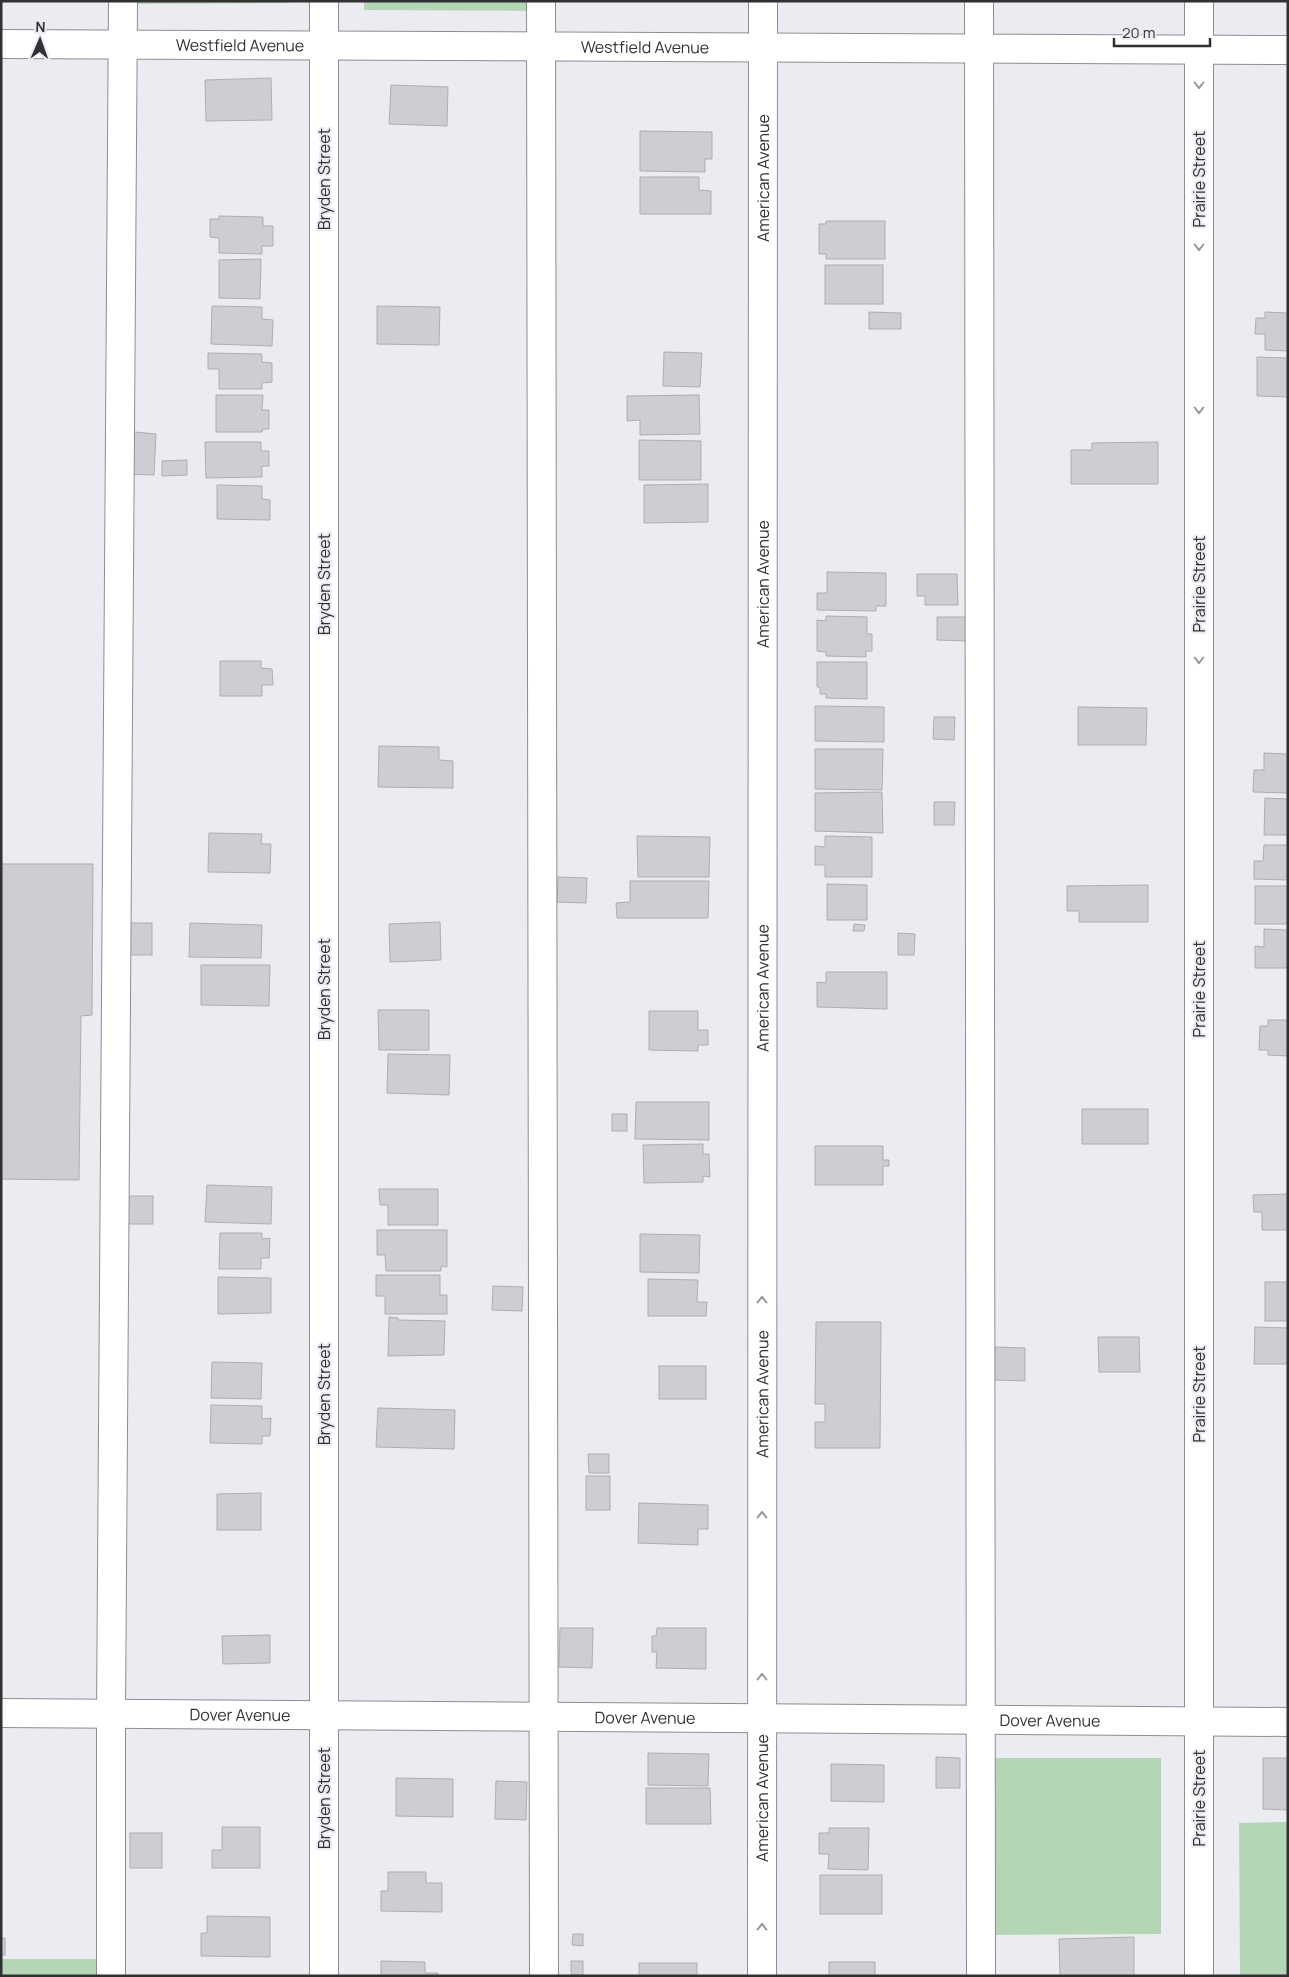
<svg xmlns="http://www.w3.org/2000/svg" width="1289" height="1977" viewBox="0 0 1289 1977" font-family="Manrope,sans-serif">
	<rect width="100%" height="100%" fill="#ebecf1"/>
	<g fill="#b5d6b5">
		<polygon points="131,1 289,1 289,3 131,4"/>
		<polygon points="364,1 536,1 536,11 364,10"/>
		<polygon points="993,1758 1161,1758 1161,1934 994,1935"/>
		<polygon points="1288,1822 1288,1976 1240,1976 1239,1823"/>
		<rect x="1" y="1959" width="100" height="17"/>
	</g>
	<g fill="#cdced3" stroke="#adaeb3">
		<polygon points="271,78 272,120 206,121 205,80"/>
		<polygon points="391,85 448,87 447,126 389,124"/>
		<polygon points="640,131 712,132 712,159 705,159 705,172 640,171"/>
		<polygon points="640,177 699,177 699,190 711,191 711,214 640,214"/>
		<polygon points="219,216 263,217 263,226 273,226 273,246 262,246 262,254 219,253 219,238 210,237 210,219 219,219"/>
		<polygon points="826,221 885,221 885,259 826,259 826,254 819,254 819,224 826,224"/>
		<polygon points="261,259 260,299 219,298 219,260"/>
		<rect x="825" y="265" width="58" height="39"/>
		<polygon points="212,306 262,307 262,319 273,320 272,346 211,344"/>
		<polygon points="377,306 440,307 439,345 377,344"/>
		<polygon points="869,312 901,313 901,329 869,329"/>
		<polygon points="1265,312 1288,313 1288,351 1265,350 1265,334 1255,334 1256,318 1265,318"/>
		<polygon points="664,352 702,353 700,387 663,386"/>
		<polygon points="208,353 262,354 262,362 272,363 272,382 262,383 262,389 219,389 219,369 208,369"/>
		<polygon points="1257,357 1288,358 1288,397 1257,396"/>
		<polygon points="216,395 263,395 262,410 269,410 269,429 263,429 262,432 216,432"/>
		<polygon points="699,395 700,434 640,435 640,420 627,421 627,396"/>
		<polygon points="124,431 156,434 154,475 122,474"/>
		<polygon points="639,440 701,441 701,480 639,480"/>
		<polygon points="205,442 261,442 261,451 269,451 269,466 262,466 262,477 206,478"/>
		<polygon points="1158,442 1158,484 1071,484 1071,450 1092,450 1092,443"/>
		<polygon points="187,460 187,475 162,476 162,461"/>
		<polygon points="708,484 708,522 644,523 644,485"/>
		<polygon points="217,485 262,486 262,499 270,500 270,520 217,519"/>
		<polygon points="827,572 886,573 886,606 876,606 876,611 817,610 817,593 827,593"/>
		<polygon points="917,574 957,574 958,605 925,605 925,596 917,596"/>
		<polygon points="826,616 867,617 867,634 872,634 872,651 866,651 866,657 826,656 826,652 817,651 817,620 826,621"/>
		<polygon points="937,617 969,617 968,641 937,640"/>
		<polygon points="220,661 261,661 261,668 272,669 273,685 262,685 262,696 220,696"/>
		<polygon points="817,662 867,662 867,699 826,698 826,694 820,694 820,687 817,687"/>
		<polygon points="815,706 884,707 884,742 815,741"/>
		<polygon points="1078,707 1147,708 1146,745 1078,745"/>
		<polygon points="934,717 955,717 954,740 933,739"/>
		<polygon points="379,746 439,747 439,760 453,761 453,788 378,787"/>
		<polygon points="815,749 883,749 882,790 815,789"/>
		<polygon points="1264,753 1288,754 1288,793 1253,792 1254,770 1264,770"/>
		<polygon points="882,792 883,833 815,831 815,793"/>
		<polygon points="1265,798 1288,799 1288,835 1264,835"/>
		<polygon points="934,802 955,802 954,825 934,825"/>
		<polygon points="209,833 262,834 261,844 271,844 270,873 208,872"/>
		<polygon points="637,836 710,837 709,877 638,877"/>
		<polygon points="825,836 872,837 872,877 825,877 825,865 815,865 815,846 825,847"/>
		<polygon points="1264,845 1288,845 1288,880 1254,879 1254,861 1263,861"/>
		<polygon points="1,864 93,864 92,1015 81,1016 79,1180 1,1179"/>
		<polygon points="558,877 587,878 586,903 557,902"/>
		<polygon points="630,881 709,881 708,918 617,918 616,903 630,902"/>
		<polygon points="827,884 867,885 867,920 827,920"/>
		<polygon points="1148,885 1148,922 1079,922 1079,911 1067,911 1067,886"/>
		<rect x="1255" y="886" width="33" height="38"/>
		<polygon points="440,922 441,960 390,962 389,924"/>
		<rect x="120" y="923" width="32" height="32"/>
		<polygon points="190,923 262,925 261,958 189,957"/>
		<polygon points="854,924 865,925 864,931 853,931"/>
		<polygon points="1264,929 1288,930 1288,968 1255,968 1255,946 1264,947"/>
		<polygon points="898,933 915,934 914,955 898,955"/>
		<polygon points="201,965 270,965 269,1006 201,1005"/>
		<polygon points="826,972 887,972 887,1009 817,1007 817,982 826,983"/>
		<polygon points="378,1010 429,1010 429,1050 379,1050"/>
		<polygon points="649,1011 698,1011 698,1030 708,1030 708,1045 698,1045 698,1051 649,1050"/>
		<polygon points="1268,1020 1288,1020 1288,1056 1268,1055 1268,1050 1259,1050 1260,1026 1268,1026"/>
		<polygon points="388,1054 450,1055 449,1095 387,1093"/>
		<polygon points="636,1102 709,1102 709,1140 635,1139"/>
		<rect x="1082" y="1109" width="66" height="35"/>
		<rect x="612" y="1114" width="15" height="17"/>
		<polygon points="703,1144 703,1154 709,1154 710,1177 703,1176 703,1182 644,1183 643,1145"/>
		<polygon points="815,1146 883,1146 883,1160 889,1160 889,1166 883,1166 883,1185 815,1185"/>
		<polygon points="207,1185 272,1187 271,1224 205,1222"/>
		<polygon points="379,1189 438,1189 438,1225 388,1225 388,1205 380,1205"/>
		<polygon points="1288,1194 1288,1230 1262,1230 1262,1212 1254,1212 1253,1195"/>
		<rect x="118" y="1196" width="35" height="28"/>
		<polygon points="377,1230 447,1230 447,1267 441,1266 441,1271 386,1271 385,1255 377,1255"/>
		<polygon points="220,1233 262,1233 262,1239 270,1238 269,1258 261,1258 261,1269 219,1269"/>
		<polygon points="640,1234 700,1235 699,1273 640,1272"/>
		<polygon points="376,1275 440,1275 440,1295 447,1295 447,1314 385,1314 385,1296 376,1296"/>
		<polygon points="218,1277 271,1278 271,1313 218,1314"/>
		<polygon points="648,1279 698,1280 697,1302 707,1302 706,1316 648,1316"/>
		<rect x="1265" y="1282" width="23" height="39"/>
		<polygon points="493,1286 523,1287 522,1311 492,1310"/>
		<polygon points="389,1317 398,1318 398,1320 445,1321 444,1355 388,1356"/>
		<polygon points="816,1322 881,1322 880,1448 815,1448 815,1422 825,1422 825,1404 815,1404"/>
		<polygon points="1255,1327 1288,1328 1288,1364 1254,1364"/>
		<polygon points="1098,1337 1139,1337 1140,1372 1099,1372"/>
		<polygon points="995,1347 1025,1348 1025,1381 994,1380"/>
		<polygon points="212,1362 262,1363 261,1399 211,1398"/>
		<rect x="659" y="1366" width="47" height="33"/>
		<polygon points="211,1405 262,1406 262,1419 271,1418 270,1436 262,1436 262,1444 210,1443"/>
		<polygon points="378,1408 455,1410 454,1449 376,1447"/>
		<polygon points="588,1454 609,1454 609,1473 589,1473"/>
		<rect x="586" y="1476" width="24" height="34"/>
		<polygon points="261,1493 261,1530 217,1530 217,1494"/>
		<polygon points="639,1503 708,1505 708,1529 698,1529 698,1545 638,1543"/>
		<polygon points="560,1628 593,1628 592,1668 559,1667"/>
		<polygon points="657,1628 706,1628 706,1669 656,1668 657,1652 652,1652 652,1636 656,1636"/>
		<polygon points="270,1635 270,1663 223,1664 222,1636"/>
		<polygon points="648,1753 709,1754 708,1786 648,1785"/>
		<polygon points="936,1757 960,1758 960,1788 936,1788"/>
		<polygon points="1263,1758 1288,1758 1288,1810 1263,1809"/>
		<polygon points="831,1764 884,1765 884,1802 831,1801"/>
		<polygon points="396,1778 453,1779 453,1817 396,1816"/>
		<polygon points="496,1781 527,1782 526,1820 495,1819"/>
		<polygon points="646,1788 710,1788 711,1824 646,1824"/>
		<polygon points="222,1827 260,1827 260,1868 212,1868 212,1850 222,1850"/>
		<polygon points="829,1828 869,1828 868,1870 828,1869 829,1854 819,1854 819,1833 829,1833"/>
		<rect x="130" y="1833" width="32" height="35"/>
		<polygon points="388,1872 426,1872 426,1883 442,1883 442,1912 381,1911 381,1891 388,1891"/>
		<rect x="820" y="1875" width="62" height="39"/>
		<polygon points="207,1916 270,1917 270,1957 201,1956 201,1933 207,1933"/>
		<polygon points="573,1934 583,1934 583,1946 572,1945"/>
		<polygon points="1134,1937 1134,1976 1060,1976 1059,1939"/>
		<rect x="1" y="1938" width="4" height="17"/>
		<polygon points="381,1961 425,1962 425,1973 438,1973 438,1976 381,1976"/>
		<rect x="571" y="1961" width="12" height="14"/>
		<rect x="829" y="1962" width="46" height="14"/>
		<rect x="639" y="1963" width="58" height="13"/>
	</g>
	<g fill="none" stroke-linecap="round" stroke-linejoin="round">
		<defs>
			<g id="minor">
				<polyline points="541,1 544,1976"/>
				<polyline points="979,1 981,1976"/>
				<path id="s1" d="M1,44L1288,50"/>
				<path id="s2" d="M1,1713L1288,1722"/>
				<polyline points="111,1976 111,1714 123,1"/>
				<polyline points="324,1976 324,1"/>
				<path id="s3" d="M762,1976L763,1"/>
				<polyline points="1199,1976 1199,1"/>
			</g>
		</defs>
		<use href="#minor" stroke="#8d8e92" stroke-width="30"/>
		<use href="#minor" stroke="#fff" stroke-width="28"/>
	</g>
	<defs><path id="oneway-chevron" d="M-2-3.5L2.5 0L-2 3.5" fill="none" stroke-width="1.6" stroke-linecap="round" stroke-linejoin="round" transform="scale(1.25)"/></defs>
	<g stroke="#989899">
		<use href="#oneway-chevron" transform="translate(1199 85) rotate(90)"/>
		<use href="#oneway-chevron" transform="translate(1199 247) rotate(90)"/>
		<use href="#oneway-chevron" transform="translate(1199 410) rotate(90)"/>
		<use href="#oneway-chevron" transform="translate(1199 660) rotate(90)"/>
		<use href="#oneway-chevron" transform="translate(762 1300) rotate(-90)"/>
		<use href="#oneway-chevron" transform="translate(762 1515) rotate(-90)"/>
		<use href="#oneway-chevron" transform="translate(762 1677) rotate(-90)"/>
		<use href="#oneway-chevron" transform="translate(762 1927) rotate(-90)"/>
	</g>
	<g text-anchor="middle" stroke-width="4" stroke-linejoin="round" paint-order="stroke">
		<g font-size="16" fill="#313133" stroke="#ebecf1">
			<text dy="6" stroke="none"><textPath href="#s1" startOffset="239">Westfield Avenue</textPath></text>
			<text dy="6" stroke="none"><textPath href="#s1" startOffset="644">Westfield Avenue</textPath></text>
			<text transform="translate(324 179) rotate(-90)" y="6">Bryden Street</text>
			<text dy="6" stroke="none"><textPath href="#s3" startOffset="1798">American Avenue</textPath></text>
			<text transform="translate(1199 179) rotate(-90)" y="6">Prairie Street</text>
			<text transform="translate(324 584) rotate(-90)" y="6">Bryden Street</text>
			<text dy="6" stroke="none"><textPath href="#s3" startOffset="1392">American Avenue</textPath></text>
			<text transform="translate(1199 584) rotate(-90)" y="6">Prairie Street</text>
			<text transform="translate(324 989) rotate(-90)" y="6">Bryden Street</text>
			<text dy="6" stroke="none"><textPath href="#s3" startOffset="988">American Avenue</textPath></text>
			<text transform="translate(1199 989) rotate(-90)" y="6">Prairie Street</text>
			<text dy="6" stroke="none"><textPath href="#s3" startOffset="582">American Avenue</textPath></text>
			<text transform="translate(324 1394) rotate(-90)" y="6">Bryden Street</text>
			<text transform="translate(1199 1394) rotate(-90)" y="6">Prairie Street</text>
			<text dy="6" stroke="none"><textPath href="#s2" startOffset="239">Dover Avenue</textPath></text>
			<text dy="6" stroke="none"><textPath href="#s2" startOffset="644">Dover Avenue</textPath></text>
			<text dy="6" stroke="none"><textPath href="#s2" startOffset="1049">Dover Avenue</textPath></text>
			<text transform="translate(324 1798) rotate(-90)" y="6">Bryden Street</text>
			<text dy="6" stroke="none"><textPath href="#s3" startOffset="178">American Avenue</textPath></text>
			<text transform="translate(1199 1798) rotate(-90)" y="6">Prairie Street</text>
		</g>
	</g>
	<rect width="1289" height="1977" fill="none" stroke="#313133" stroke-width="5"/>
	<g transform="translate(40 40) rotate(2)" stroke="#ebecf1" stroke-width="4" paint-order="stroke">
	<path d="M0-4L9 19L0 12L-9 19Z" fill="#313133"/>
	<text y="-8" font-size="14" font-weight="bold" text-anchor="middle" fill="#313133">N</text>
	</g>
	<path d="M1114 38v8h96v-8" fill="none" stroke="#313133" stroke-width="2.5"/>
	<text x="1122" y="38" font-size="15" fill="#313133" stroke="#ebecf1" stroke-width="4" paint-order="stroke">20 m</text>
</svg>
